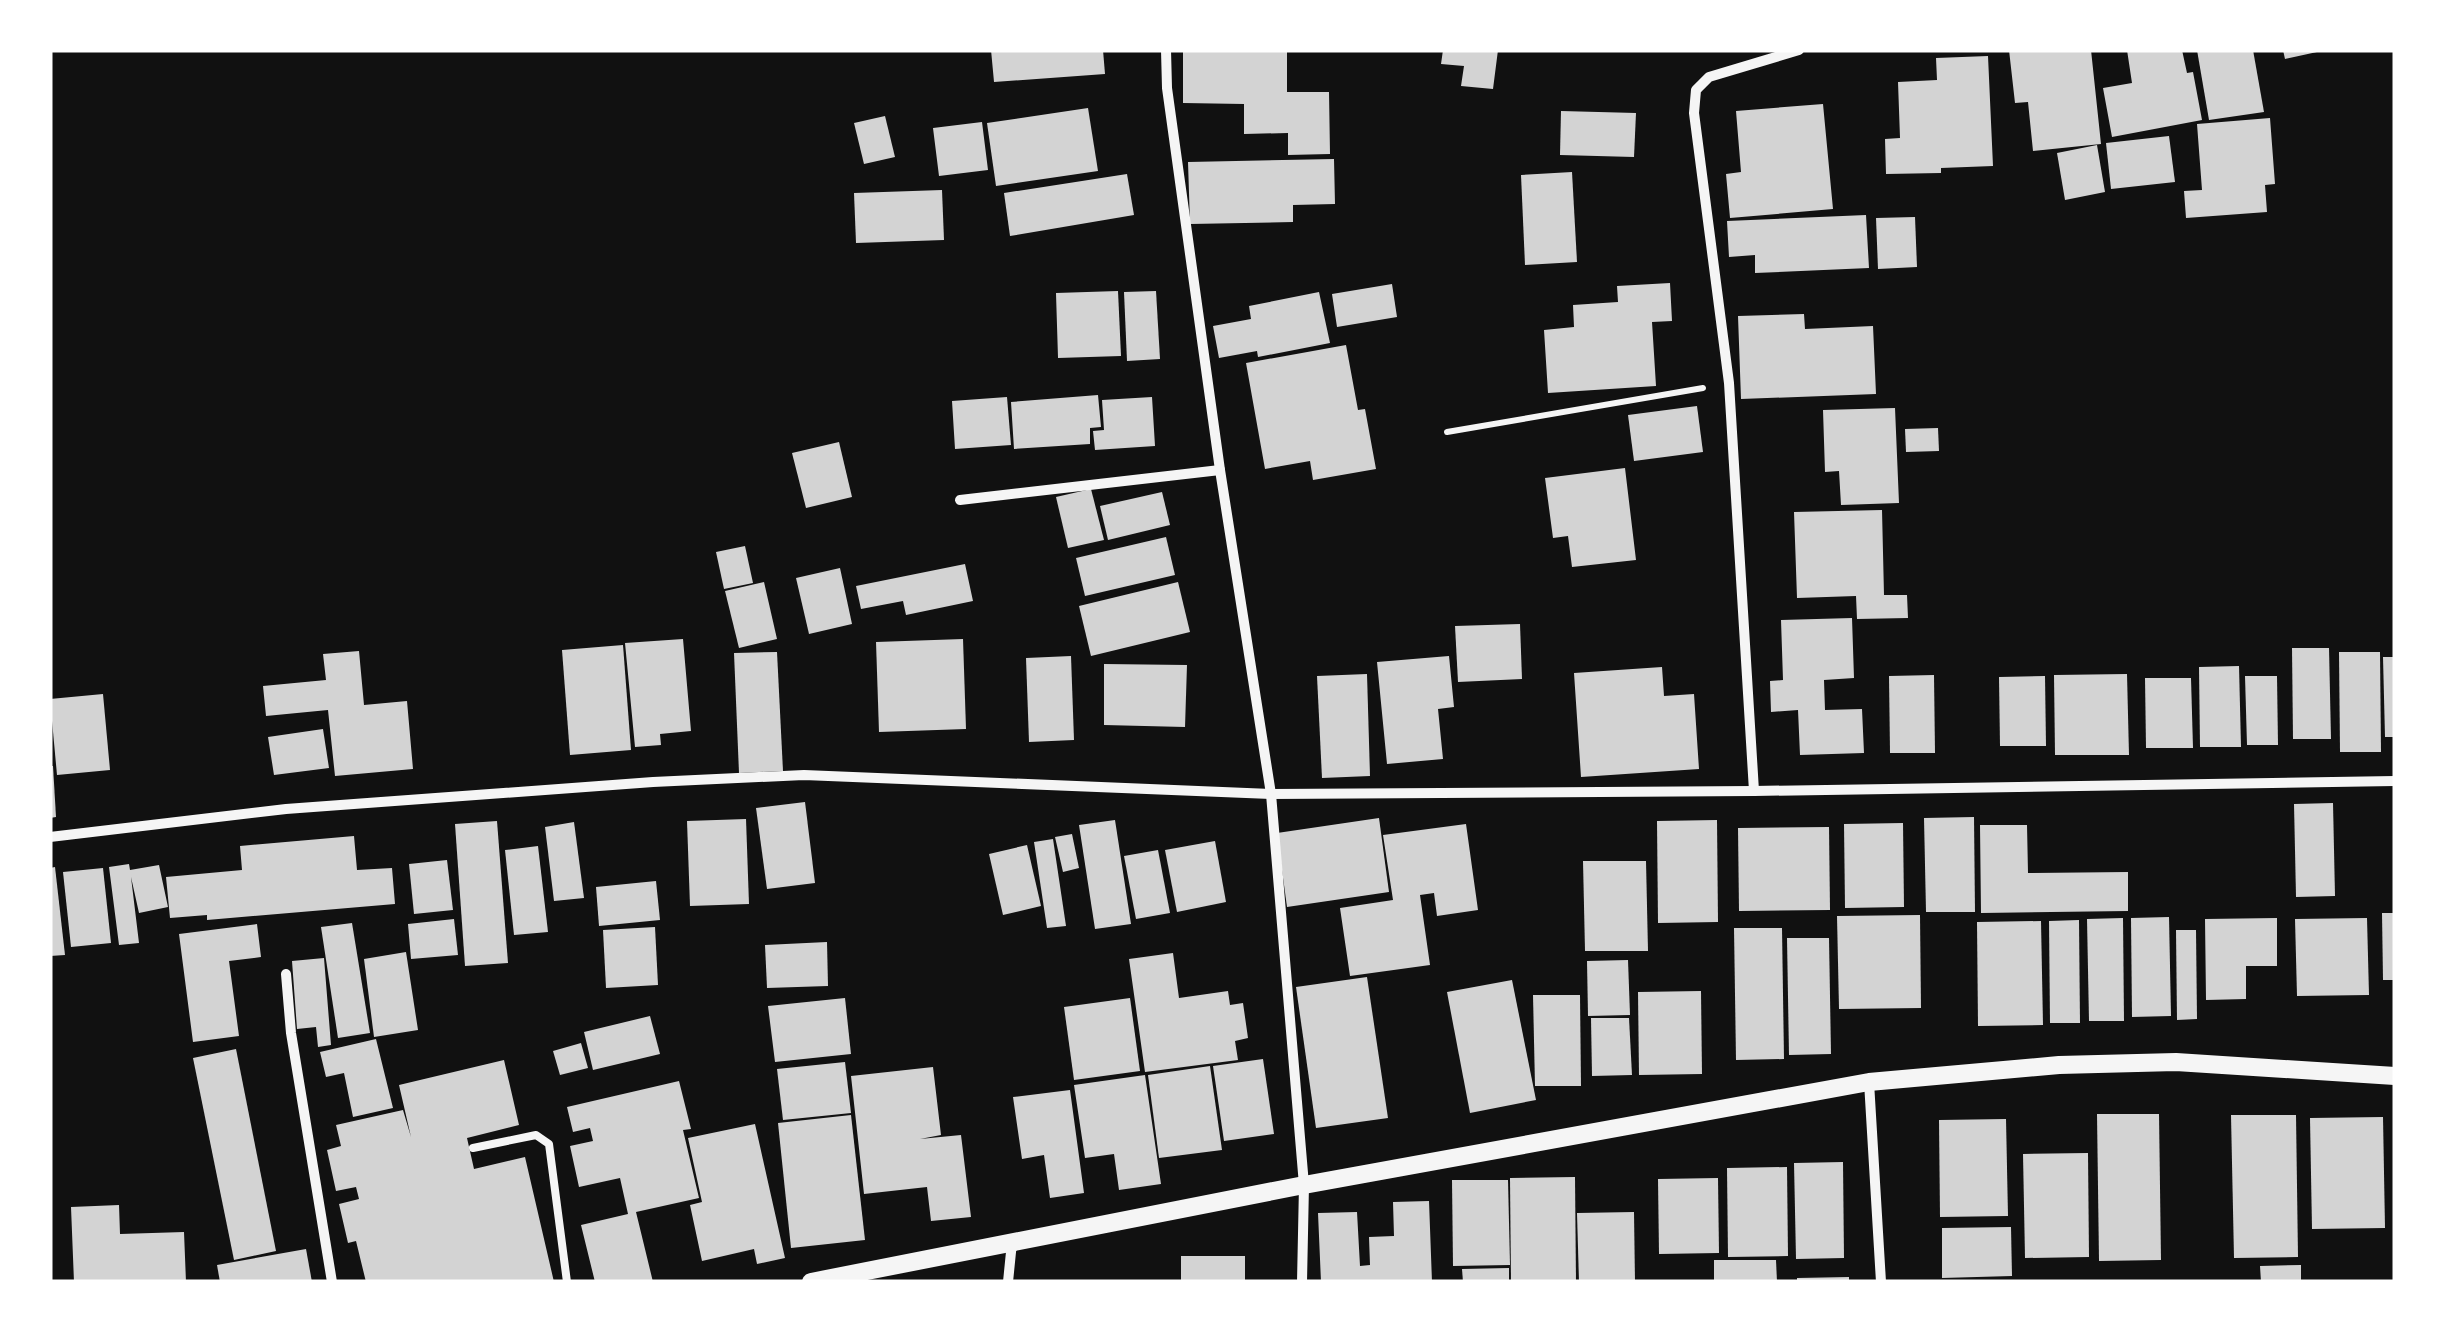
<svg xmlns="http://www.w3.org/2000/svg" width="2445" height="1332" viewBox="0 0 2445 1332" font-family="Merriweather,serif">
	<rect width="100%" height="100%" fill="#111"/>
	<g fill="#d3d3d3">
		<polygon points="991,50 1103,50 1105,74 994,82"/>
		<polygon points="1183,50 1287,50 1287,92 1329,92 1330,154 1288,155 1288,133 1244,134 1244,104 1183,103"/>
		<polygon points="1443,50 1498,50 1493,89 1461,86 1464,66 1441,64"/>
		<polygon points="2009,50 2091,50 2101,144 2033,151 2028,102 2015,103"/>
		<polygon points="2127,50 2182,50 2187,73 2193,72 2202,120 2112,137 2103,88 2132,83"/>
		<polygon points="2197,50 2253,50 2264,112 2209,120"/>
		<polygon points="2283,50 2316,50 2317,52 2285,59"/>
		<polygon points="1988,56 1993,166 1941,168 1941,173 1886,174 1885,139 1900,138 1898,82 1937,80 1936,58"/>
		<polygon points="1823,104 1833,209 1730,218 1726,174 1741,172 1736,111"/>
		<polygon points="1088,108 1098,171 996,186 987,123"/>
		<polygon points="1561,111 1636,113 1634,157 1560,155"/>
		<polygon points="885,116 895,157 864,164 854,123"/>
		<polygon points="2270,118 2275,184 2265,185 2267,212 2186,218 2184,191 2202,190 2197,124"/>
		<polygon points="982,122 988,170 939,176 933,128"/>
		<polygon points="2169,136 2175,182 2111,189 2106,143"/>
		<polygon points="2097,145 2105,192 2065,200 2057,153"/>
		<polygon points="1334,159 1335,204 1293,205 1293,222 1190,224 1188,162"/>
		<polygon points="1572,172 1577,262 1525,265 1521,175"/>
		<polygon points="1127,174 1134,215 1010,236 1004,193"/>
		<polygon points="942,190 944,240 856,243 854,193"/>
		<polygon points="1866,215 1869,268 1755,273 1755,255 1729,257 1727,221"/>
		<polygon points="1915,217 1917,267 1878,269 1876,218"/>
		<polygon points="1670,283 1672,321 1652,322 1656,386 1548,393 1544,330 1574,327 1573,305 1618,302 1617,286"/>
		<polygon points="1392,284 1397,317 1337,327 1332,294"/>
		<polygon points="1118,291 1121,356 1058,358 1056,293"/>
		<polygon points="1156,291 1160,359 1127,361 1124,292"/>
		<polygon points="1319,292 1330,343 1258,357 1257,351 1219,358 1213,326 1251,319 1249,306"/>
		<polygon points="1804,314 1805,329 1873,326 1876,394 1741,399 1738,316"/>
		<polygon points="1346,345 1358,410 1365,409 1376,469 1313,480 1310,461 1265,469 1246,363"/>
		<polygon points="1098,395 1101,427 1090,428 1090,444 1014,449 1011,402"/>
		<polygon points="1007,397 1011,445 955,449 952,401"/>
		<polygon points="1152,397 1155,446 1095,450 1093,431 1104,430 1102,400"/>
		<polygon points="1697,406 1703,452 1634,461 1628,415"/>
		<polygon points="1895,408 1899,503 1841,505 1839,471 1825,472 1823,410"/>
		<polygon points="1938,428 1939,451 1906,452 1905,429"/>
		<polygon points="839,442 852,497 806,508 792,453"/>
		<polygon points="1625,468 1636,560 1572,567 1568,536 1553,538 1545,478"/>
		<polygon points="1091,489 1104,540 1068,548 1056,497"/>
		<polygon points="1162,492 1170,525 1108,540 1100,506"/>
		<polygon points="1882,510 1884,595 1907,595 1908,618 1857,619 1856,596 1797,598 1794,512"/>
		<polygon points="1166,537 1175,575 1085,596 1076,558"/>
		<polygon points="745,546 753,583 724,589 716,552"/>
		<polygon points="965,564 973,601 906,615 903,601 861,609 856,586"/>
		<polygon points="840,568 852,624 809,634 796,578"/>
		<polygon points="764,582 777,639 739,648 725,591"/>
		<polygon points="1178,582 1190,632 1091,656 1079,606"/>
		<polygon points="1852,618 1854,678 1824,680 1825,710 1862,709 1864,753 1800,755 1798,710 1771,712 1770,681 1783,680 1781,620"/>
		<polygon points="1520,624 1522,679 1458,682 1455,626"/>
		<polygon points="683,639 691,731 660,734 661,745 635,747 625,643"/>
		<polygon points="963,639 966,729 879,732 876,642"/>
		<polygon points="623,645 631,750 570,755 562,650"/>
		<polygon points="2292,648 2329,648 2331,739 2293,739"/>
		<polygon points="359,651 364,705 407,701 413,769 335,776 328,710 266,716 263,686 326,680 323,654"/>
		<polygon points="777,652 783,771 739,773 734,653"/>
		<polygon points="2339,652 2380,652 2381,752 2340,752"/>
		<polygon points="1071,656 1074,740 1029,742 1026,658"/>
		<polygon points="1449,656 1454,707 1438,709 1443,759 1387,764 1377,662"/>
		<polygon points="2383,657 2395,657 2395,737 2385,737"/>
		<polygon points="1104,664 1187,665 1185,727 1104,725"/>
		<polygon points="2239,666 2241,747 2200,747 2199,667"/>
		<polygon points="1662,667 1664,696 1694,694 1699,769 1581,777 1574,673"/>
		<polygon points="1367,674 1370,776 1322,778 1317,676"/>
		<polygon points="2127,674 2129,755 2055,755 2054,675"/>
		<polygon points="1934,675 1935,753 1890,753 1889,676"/>
		<polygon points="2045,676 2046,746 2000,746 1999,677"/>
		<polygon points="2245,676 2277,676 2278,745 2247,745"/>
		<polygon points="2145,678 2191,678 2193,748 2146,748"/>
		<polygon points="103,694 110,770 57,775 50,699"/>
		<polygon points="323,729 329,768 274,775 268,737"/>
		<polygon points="50,766 53,766 56,817 50,818"/>
		<polygon points="805,802 815,883 767,889 756,808"/>
		<polygon points="2333,803 2335,896 2296,897 2294,804"/>
		<polygon points="1974,817 1975,912 1926,912 1924,818"/>
		<polygon points="1379,818 1389,892 1287,907 1277,833"/>
		<polygon points="746,819 749,904 690,906 687,821"/>
		<polygon points="1115,820 1131,924 1095,929 1079,825"/>
		<polygon points="1717,820 1718,922 1658,923 1657,821"/>
		<polygon points="497,821 508,963 465,966 455,824"/>
		<polygon points="574,822 584,898 554,901 545,827"/>
		<polygon points="1903,823 1904,907 1845,908 1844,824"/>
		<polygon points="1466,824 1478,910 1437,916 1434,893 1420,895 1430,965 1350,976 1340,908 1393,900 1383,835"/>
		<polygon points="1980,825 2027,825 2028,873 2128,872 2128,911 1981,913"/>
		<polygon points="1829,827 1830,910 1739,911 1738,828"/>
		<polygon points="1072,834 1079,868 1063,872 1055,837"/>
		<polygon points="354,836 357,870 392,868 395,904 207,920 207,915 170,918 166,877 242,870 240,846"/>
		<polygon points="1053,839 1066,926 1047,928 1034,842"/>
		<polygon points="1215,841 1226,902 1177,912 1165,850"/>
		<polygon points="1027,845 1041,906 1003,915 989,854"/>
		<polygon points="538,846 548,932 514,935 505,850"/>
		<polygon points="1158,850 1170,913 1136,919 1124,856"/>
		<polygon points="447,860 453,910 414,914 409,864"/>
		<polygon points="1583,861 1646,861 1648,951 1585,951"/>
		<polygon points="129,864 130,870 159,865 168,907 139,913 131,877 139,943 119,945 109,867"/>
		<polygon points="55,867 65,955 50,956 50,868"/>
		<polygon points="103,868 111,943 71,947 63,872"/>
		<polygon points="656,881 660,920 599,926 596,887"/>
		<polygon points="2382,913 2395,913 2395,980 2383,980"/>
		<polygon points="1920,915 1921,1008 1839,1009 1837,916"/>
		<polygon points="2169,917 2171,1016 2132,1017 2131,918"/>
		<polygon points="2123,918 2124,1021 2089,1021 2087,919"/>
		<polygon points="2277,918 2277,966 2246,966 2246,999 2206,1000 2205,919"/>
		<polygon points="2367,918 2369,995 2297,996 2295,919"/>
		<polygon points="454,919 458,955 411,959 408,924"/>
		<polygon points="2079,920 2080,1023 2050,1023 2049,921"/>
		<polygon points="2041,921 2043,1025 1978,1026 1977,922"/>
		<polygon points="352,923 370,1033 338,1038 321,927"/>
		<polygon points="257,924 261,957 229,961 239,1036 193,1042 179,934"/>
		<polygon points="655,927 658,985 606,988 603,930"/>
		<polygon points="1734,928 1782,928 1784,1059 1736,1060"/>
		<polygon points="2176,930 2196,930 2197,1019 2177,1020"/>
		<polygon points="1787,938 1829,938 1831,1054 1789,1055"/>
		<polygon points="827,942 828,986 767,988 765,945"/>
		<polygon points="406,952 418,1030 374,1037 364,959"/>
		<polygon points="1173,953 1179,998 1228,991 1230,1005 1243,1003 1248,1038 1235,1041 1238,1060 1145,1072 1129,959"/>
		<polygon points="324,958 331,1045 318,1047 316,1027 297,1029 292,961"/>
		<polygon points="1628,960 1630,1015 1588,1016 1587,961"/>
		<polygon points="1367,977 1388,1118 1316,1128 1296,987"/>
		<polygon points="1512,980 1536,1100 1470,1113 1447,992"/>
		<polygon points="1701,991 1702,1074 1639,1075 1638,992"/>
		<polygon points="1533,995 1580,995 1581,1086 1535,1086"/>
		<polygon points="845,998 851,1054 775,1062 768,1006"/>
		<polygon points="1130,998 1140,1071 1074,1080 1064,1007"/>
		<polygon points="650,1016 660,1054 593,1070 584,1032"/>
		<polygon points="1591,1018 1629,1018 1632,1075 1592,1076"/>
		<polygon points="376,1039 393,1108 353,1117 344,1073 326,1077 320,1052"/>
		<polygon points="581,1043 588,1068 560,1075 553,1051"/>
		<polygon points="236,1049 276,1251 234,1260 193,1058"/>
		<polygon points="1263,1059 1274,1134 1224,1141 1213,1066"/>
		<polygon points="504,1060 519,1125 467,1138 474,1169 525,1157 554,1282 366,1282 356,1241 348,1243 339,1204 359,1199 356,1187 336,1191 327,1150 341,1146 336,1125 403,1110 411,1137 399,1085"/>
		<polygon points="845,1062 851,1113 783,1120 777,1069"/>
		<polygon points="1210,1066 1222,1150 1159,1158 1148,1075"/>
		<polygon points="933,1067 941,1135 920,1139 961,1135 971,1217 931,1221 927,1187 864,1194 851,1076"/>
		<polygon points="1145,1075 1161,1184 1119,1190 1114,1154 1085,1158 1074,1085"/>
		<polygon points="679,1081 691,1129 683,1130 699,1198 636,1212 653,1282 595,1282 581,1225 628,1214 620,1178 579,1187 570,1146 593,1141 590,1128 573,1132 567,1107"/>
		<polygon points="1070,1090 1084,1193 1050,1198 1044,1155 1022,1159 1013,1097"/>
		<polygon points="2097,1114 2159,1114 2161,1260 2099,1261"/>
		<polygon points="851,1115 865,1240 791,1248 778,1123"/>
		<polygon points="2231,1115 2296,1115 2298,1257 2234,1258"/>
		<polygon points="2383,1117 2385,1228 2312,1229 2310,1118"/>
		<polygon points="2006,1119 2008,1216 1940,1217 1939,1120"/>
		<polygon points="755,1124 785,1258 757,1264 754,1249 702,1261 690,1205 702,1202 688,1138"/>
		<polygon points="2088,1153 2089,1257 2025,1258 2023,1154"/>
		<polygon points="1843,1162 1844,1258 1796,1259 1794,1163"/>
		<polygon points="1787,1167 1788,1256 1728,1257 1727,1168"/>
		<polygon points="1575,1177 1576,1282 1511,1282 1510,1178"/>
		<polygon points="1718,1178 1719,1253 1659,1254 1658,1179"/>
		<polygon points="1452,1180 1508,1180 1510,1265 1453,1266"/>
		<polygon points="1429,1201 1432,1282 1321,1282 1318,1213 1357,1212 1360,1266 1370,1265 1369,1237 1394,1236 1393,1202"/>
		<polygon points="119,1205 120,1234 184,1232 186,1282 74,1282 71,1207"/>
		<polygon points="1634,1212 1635,1282 1579,1282 1577,1213"/>
		<polygon points="2011,1227 2012,1276 1942,1278 1942,1228"/>
		<polygon points="306,1249 312,1282 220,1282 217,1265"/>
		<rect x="1181" y="1256" width="64" height="26"/>
		<polygon points="1714,1260 1776,1260 1777,1282 1714,1282"/>
		<polygon points="2301,1265 2301,1282 2261,1282 2260,1266"/>
		<polygon points="1509,1268 1509,1282 1463,1282 1462,1269"/>
		<polygon points="1849,1277 1849,1282 1797,1282 1797,1278"/>
	</g>
	<g fill="none" stroke-linecap="round" stroke-linejoin="round">
		<polyline stroke="#f5f5f5" stroke-width="6" points="1447,432 1703,388"/>
		<polyline stroke="#f5f5f5" stroke-width="8" points="473,1148 536,1135 549,1144 567,1282"/>
		<g stroke="#f5f5f5" stroke-width="10">
			<polyline points="1166,50 1167,88 1220,470 1271,794 1304,1185 1302,1282"/>
			<polyline points="960,500 1220,470"/>
			<polyline points="1754,791 1729,383 1694,113 1696,90 1709,77 1799,50"/>
			<polyline points="50,837 286,809 653,782 804,775 1271,794 1754,791 2395,781"/>
			<polyline points="286,974 291,1033 332,1282"/>
			<polyline points="1869,1082 1881,1282"/>
			<polyline points="1008,1282 1012,1242"/>
		</g>
		<polyline stroke="#f5f5f5" stroke-width="18" points="811,1282 1304,1185 1869,1082 2059,1065 2176,1062 2395,1076"/>
	</g>
	<rect width="2445" height="1332" fill="none" stroke="#ffffff" stroke-width="105"/>
</svg>
